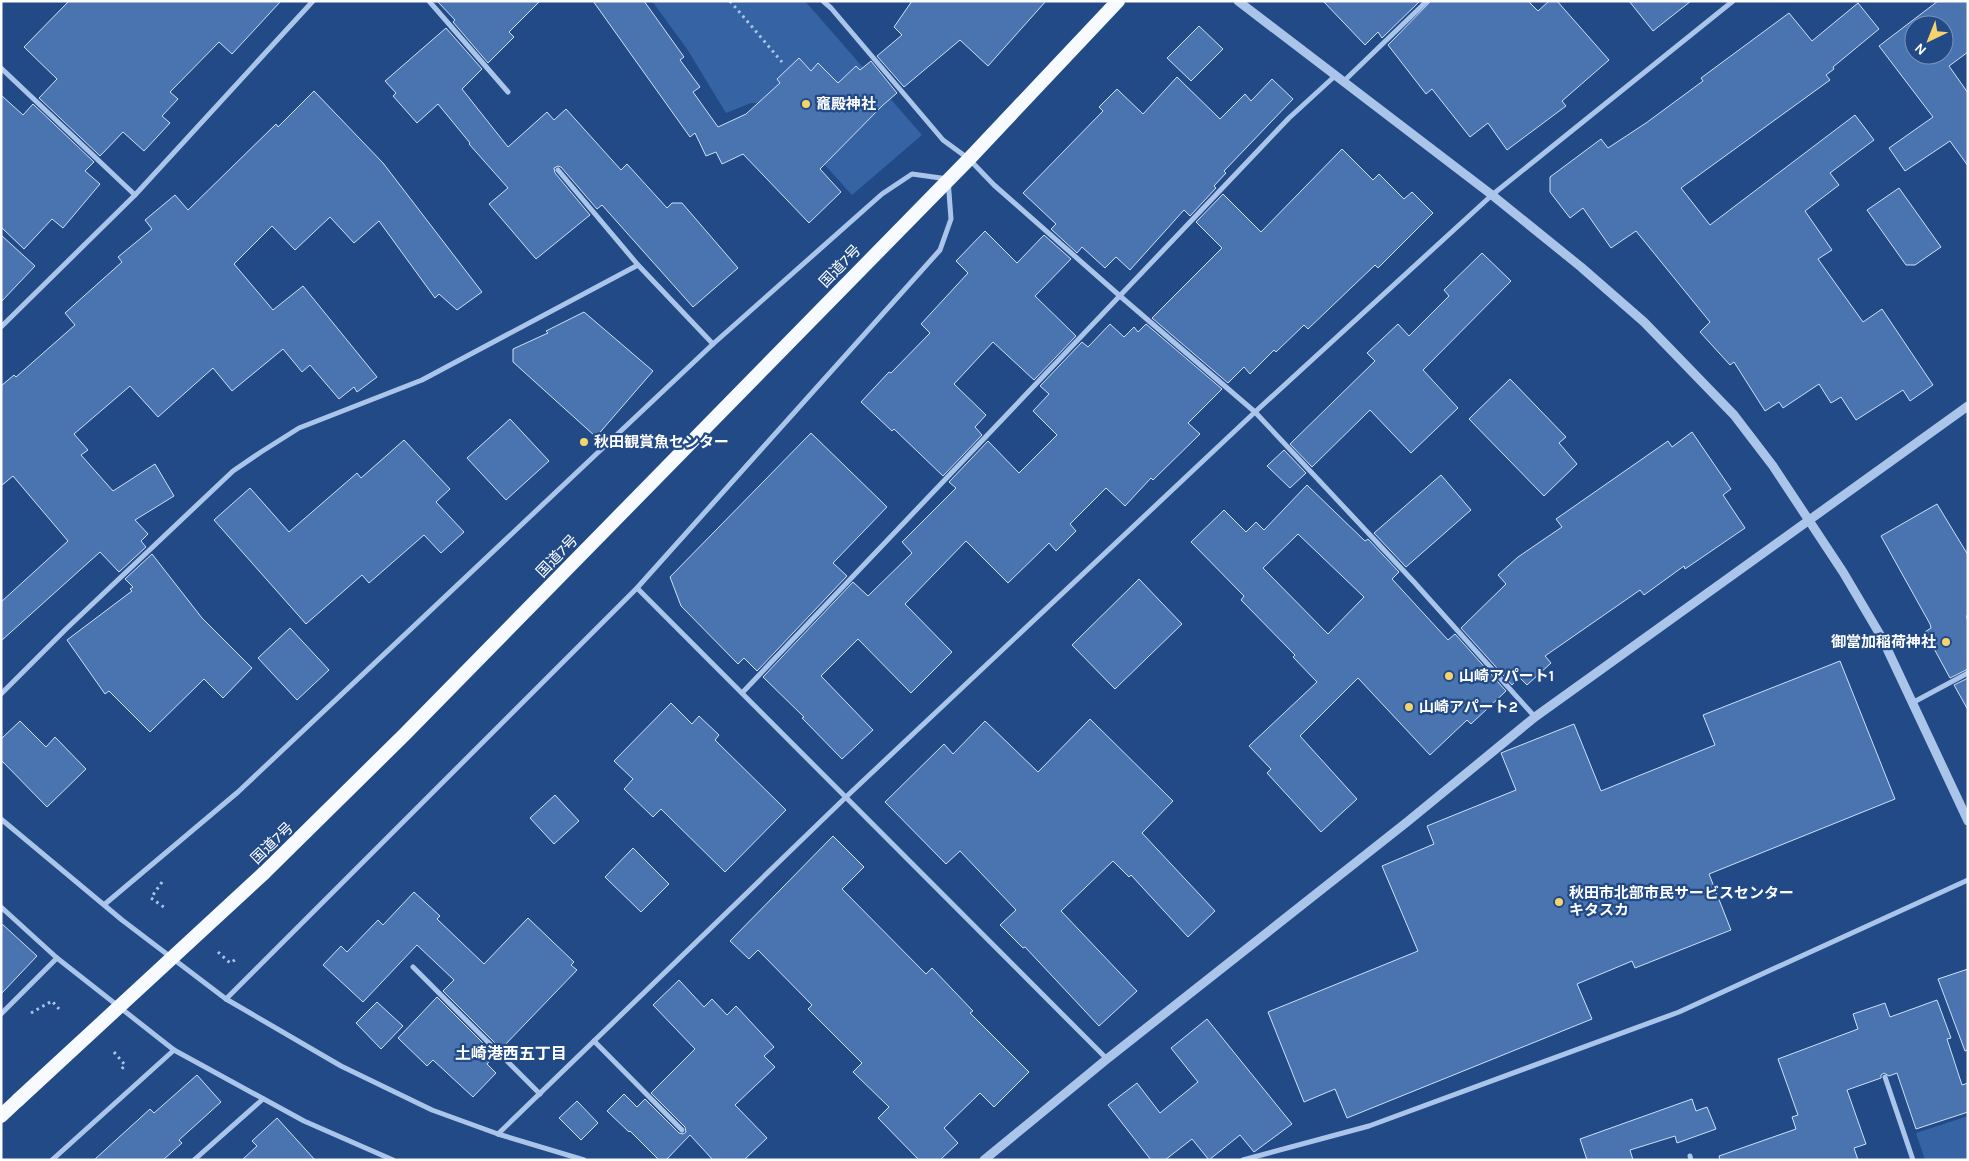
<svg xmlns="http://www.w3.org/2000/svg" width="1969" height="1161" viewBox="0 0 1969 1161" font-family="Karla,'Noto Sans JP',sans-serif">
	<rect width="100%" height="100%" fill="#214a87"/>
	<g fill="#3563a4">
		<polygon points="652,1 805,1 922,135 852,195 769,103 751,103 726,113 687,49"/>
		<polygon points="1968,1116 1968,1160 1925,1160 1916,1133"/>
	</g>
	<g fill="#4a74af" stroke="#cfe0f7" fill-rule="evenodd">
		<polygon points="69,1 281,1 232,54 219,42 170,92 178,99 162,116 170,123 144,151 123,132 100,156 39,98 57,79 24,47"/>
		<polygon points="437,1 540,1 509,32 514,37 488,63 453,22 455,20"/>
		<polygon points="593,1 644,1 684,57 680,60 700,87 693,92 718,127 746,114 780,83 777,79 799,58 811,71 818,63 838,83 856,66 860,70 871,61 897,93 883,105 820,169 841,192 809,223 743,154 722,164 716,152 706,156 695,133 690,137"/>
		<polygon points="912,1 1046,1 988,66 960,40 904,87 877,56 902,35 894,27"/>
		<polygon points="1323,1 1420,1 1382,38 1378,32 1365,45"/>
		<polygon points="1431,1 1528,1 1538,11 1549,1 1557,1 1609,60 1562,101 1566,106 1507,150 1488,123 1470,137 1432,89 1426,94 1388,45"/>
		<polygon points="1629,1 1691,1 1653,31"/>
		<path d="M1938,1H1968V52L1949,66L1968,93V166L1950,141L1905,171L1889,148L1933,117L1879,46ZM1914,25H1944V55H1914Z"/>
		<polygon points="1858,3 1879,29 1833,67 1834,69 1826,75 1830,80 1681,188 1710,225 1855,115 1874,140 1830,173 1839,185 1805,211 1832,250 1818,259 1863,322 1882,309 1933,385 1910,401 1903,390 1856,420 1841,397 1831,403 1819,384 1783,408 1779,402 1765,411 1734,362 1730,365 1700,332 1710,322 1636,231 1611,248 1583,208 1570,218 1550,192 1550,177 1601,139 1608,148 1646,123 1703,81 1701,78 1789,13 1812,41"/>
		<polygon points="1199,26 1223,49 1191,81 1167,58"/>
		<polygon points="446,28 482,69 462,89 508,147 547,112 554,120 566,109 621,170 627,164 667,208 672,203 682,203 738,268 693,307 602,205 597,209 561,167 558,166 554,168 555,173 590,215 536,259 489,204 508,188 469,144 470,143 438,104 417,123 393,96 396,93 385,81"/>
		<polygon points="1177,77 1220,119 1245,94 1251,101 1272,79 1293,99 1224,171 1226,173 1214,186 1216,188 1190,216 1184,210 1130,270 1116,257 1105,268 1082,247 1077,253 1051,229 1056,224 1023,193 1103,111 1099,107 1117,89 1143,114"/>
		<polygon points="314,91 383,163 482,292 457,310 439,294 435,298 379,221 354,243 330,217 295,250 272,226 234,264 273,310 303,286 377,377 357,392 354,387 339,399 310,365 302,372 283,349 232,391 213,368 158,417 130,386 74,434 88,450 81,455 113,491 155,464 174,496 135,520 148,534 141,541 146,547 119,572 100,552 1,641 1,602 68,541 13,476 1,486 1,386 14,375 16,377 75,325 65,313 122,262 118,257 152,229 145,220 175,195 188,210 276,124 278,127"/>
		<polygon points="1,95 23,115 33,104 94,162 85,171 100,184 63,228 52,219 24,249 1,227"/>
		<polygon points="1342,149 1373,180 1379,174 1404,199 1412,192 1433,213 1378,268 1375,265 1308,329 1304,325 1276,352 1274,350 1250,374 1244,367 1228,383 1152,318 1222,248 1196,222 1223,194 1261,232"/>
		<polygon points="1899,188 1941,247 1915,265 1906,265 1867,210"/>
		<polygon points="985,231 1017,263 1044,235 1071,259 1035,296 1076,336 1034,380 993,342 954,384 986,415 975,427 982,435 943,476 894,429 892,431 861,402 889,372 891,373 930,333 921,324 968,273 956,261"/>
		<polygon points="1,235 35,266 1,302"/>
		<polygon points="1482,253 1511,281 1423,370 1458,408 1411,453 1370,410 1312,467 1290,444 1375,361 1367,353 1398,324 1409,336 1449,296 1444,290"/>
		<polygon points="584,312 653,371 596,437 513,362 513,349 548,333 546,331"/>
		<polygon points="1110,324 1124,337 1134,327 1138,332 1146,324 1222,389 1188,423 1200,434 1153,480 1151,478 1125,506 1106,488 1070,524 1076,531 1056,551 1049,543 1008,583 966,541 905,604 952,652 911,693 858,639 821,676 873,730 842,759 802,718 804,717 763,677 853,582 868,596 912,553 902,542 956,488 949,482 988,441 1019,473 1057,435 1033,411 1049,394 1040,386 1082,342 1088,347"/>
		<polygon points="1510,379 1566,437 1559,443 1577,464 1544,496 1469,419"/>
		<polygon points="510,419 549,461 506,500 467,458"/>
		<polygon points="1692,432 1731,489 1723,495 1745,528 1685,569 1684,566 1644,595 1640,590 1545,656 1551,663 1527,685 1519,677 1512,685 1461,628 1506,584 1498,575 1518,557 1562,527 1556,519 1668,441 1672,447"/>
		<polygon points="811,433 887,507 833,563 847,576 757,671 744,658 738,664 681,606 670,577"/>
		<polygon points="404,440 450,489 436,502 464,532 441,553 424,535 369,583 362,575 306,624 214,520 250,488 289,532 357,473 361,478"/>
		<polygon points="1284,450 1306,473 1290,488 1267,466"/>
		<polygon points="1441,475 1471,510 1406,567 1374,533"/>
		<path d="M1307,485L1365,541L1368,539L1399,572L1392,579L1448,640L1455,634L1506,691L1471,724L1467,720L1430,755L1358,678L1300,736L1357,799L1321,832L1267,773L1271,769L1249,746L1317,682L1293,657L1295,655L1241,600L1244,596L1191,542L1224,510L1246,532L1256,522L1264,530ZM1298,534L1364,597L1328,634L1263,568Z"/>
		<polygon points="1937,504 1968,555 1968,669 1950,678 1925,632 1931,628 1930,624 1881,536"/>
		<polygon points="152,554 202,618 252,668 223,698 204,679 150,732 109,691 105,694 67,640 132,591 130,589 133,587 125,579"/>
		<polygon points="1139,579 1182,624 1115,689 1072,645"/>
		<polygon points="290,628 329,670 297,700 258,658"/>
		<polygon points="1840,661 1895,799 1709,874 1731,930 1635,968 1632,961 1577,984 1592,1019 1347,1118 1335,1089 1304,1102 1268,1012 1418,951 1382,866 1434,844 1427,826 1516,790 1501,753 1574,724 1601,791 1715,745 1703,715"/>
		<polygon points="1968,678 1968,710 1954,685"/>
		<polygon points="671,703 692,724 699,716 719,735 715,740 786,810 725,872 661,809 653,817 624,789 633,779 614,761"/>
		<polygon points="1090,719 1173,801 1142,833 1215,911 1188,937 1131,875 1129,877 1113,861 1061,911 1137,991 1099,1026 1025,947 1023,948 1000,925 1016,910 960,851 946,864 885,802 944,744 953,754 985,721 1038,772"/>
		<polygon points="20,721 46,747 55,737 86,769 47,807 1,760 1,739"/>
		<polygon points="555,795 579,821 554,844 530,818"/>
		<polygon points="833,836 864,867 842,889 926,974 932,968 973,1011 970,1013 1029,1072 994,1107 980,1093 944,1128 958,1143 940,1160 919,1160 878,1118 889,1107 853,1072 862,1063 808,1009 812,1005 758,950 749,959 730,941"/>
		<polygon points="633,848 669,884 641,912 605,877"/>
		<polygon points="414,892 440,916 437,919 484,964 528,918 574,962 571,965 577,970 501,1049 443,991 454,980 417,945 363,1002 323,965 341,946 347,952 378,920 383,925"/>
		<polygon points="1,923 37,956 1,994"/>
		<polygon points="1968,969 1968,1050 1965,1051 1938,979"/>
		<polygon points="679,980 704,1007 712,999 727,1015 736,1006 774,1047 764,1056 775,1067 735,1105 767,1138 744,1160 713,1160 690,1135 666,1160 659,1160 630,1131 629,1132 607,1111 624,1094 637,1107 645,1099 679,1133 683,1134 686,1132 685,1127 651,1093 695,1049 653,1005"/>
		<polygon points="437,997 495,1055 487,1064 496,1073 473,1097 433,1060 427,1066 398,1038"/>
		<polygon points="1937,1000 1951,1038 1947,1039 1962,1085 1968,1083 1968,1112 1916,1129 1897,1073 1889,1076 1884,1073 1881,1075 1881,1078 1847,1090 1866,1144 1854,1148 1858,1160 1720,1160 1719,1156 1796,1129 1792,1117 1798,1115 1778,1059 1858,1029 1853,1014 1885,1003 1890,1017"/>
		<polygon points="377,1002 403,1026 381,1049 356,1023"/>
		<polygon points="1207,1019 1292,1124 1254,1152 1240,1135 1209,1160 1192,1139 1165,1160 1151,1160 1108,1105 1137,1083 1160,1113 1198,1082 1171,1048"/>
		<polygon points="197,1075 221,1102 179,1140 182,1143 163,1160 94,1160 150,1109 154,1113"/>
		<polygon points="1692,1099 1696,1111 1707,1107 1716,1129 1677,1143 1675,1136 1630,1150 1633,1160 1587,1160 1580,1139"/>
		<polygon points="577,1101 598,1123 581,1140 559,1118"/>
		<polygon points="277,1118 315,1160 242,1160 257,1146 252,1141"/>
	</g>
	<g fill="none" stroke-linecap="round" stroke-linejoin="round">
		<g stroke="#abc5ea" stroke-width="3" stroke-dasharray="2.5 4" stroke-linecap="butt">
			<polyline points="730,1 782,62"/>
			<polyline points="1966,617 1968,617"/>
			<polyline points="162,882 151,898 165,908"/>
			<polyline points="218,952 230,963 238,958"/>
			<polyline points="31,1013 52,1001 59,1009"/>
			<polyline points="114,1052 125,1065 121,1070"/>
		</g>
		<g stroke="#abc5ea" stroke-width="5">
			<polyline points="429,1 508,92"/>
			<polyline points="823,1 831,8 943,140 969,159 994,185 1120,296 1255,412 1414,582 1535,717"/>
			<polyline points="1,68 135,195"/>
			<polyline points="1344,81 1427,1"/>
			<polyline points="558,170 638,265"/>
			<polyline points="1,327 135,195 313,1"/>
			<polyline points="637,588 1107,1059"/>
			<polyline points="742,693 1289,118 1336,75"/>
			<polyline points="1,694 66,629 233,471 261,452 299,428 422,380 638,265 713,344"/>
			<polyline points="1912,703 1968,673"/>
			<polyline points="1,819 122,920 226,999 341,1066 432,1110 498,1134 584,1160"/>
			<polyline points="105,904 238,792 713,344 882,194 912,174 948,179 951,219 940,250 637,588 226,999"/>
			<polyline points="1,907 57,958 174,1050 304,1121 393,1160"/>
			<polyline points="413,967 540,1094"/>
			<polyline points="1,1014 57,958"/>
			<polyline points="594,1041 682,1130"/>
			<polyline points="1885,1077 1913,1160"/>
			<polyline points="498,1134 846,797 1255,412 1492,195 1733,1"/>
			<polyline points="1690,1156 1691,1160"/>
			<polyline points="52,1160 174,1050"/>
			<polyline points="194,1160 263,1099"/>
			<polyline points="1243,1160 1369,1126 1679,1012 1968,880"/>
		</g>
		<g stroke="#abc5ea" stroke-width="9">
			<polyline points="1238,1 1492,195 1581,267 1644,322 1734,415 1773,466 1843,572 1882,638 1968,821"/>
			<polyline points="984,1160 1107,1059 1407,822 1535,717 1968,406"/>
		</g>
		<g stroke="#f7fafe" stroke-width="14">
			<polyline points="264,873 405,734 969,159 1118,1"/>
			<polyline points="1,1116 18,1100"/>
		</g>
		<polyline stroke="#f7fafe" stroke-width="14" points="18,1100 264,873"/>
	</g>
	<g fill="#f6d36c" stroke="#214a87" stroke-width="2">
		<circle cx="806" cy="104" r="5"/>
		<circle cx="584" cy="442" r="5"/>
		<circle cx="1946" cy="642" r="5"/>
		<circle cx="1449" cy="676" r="5"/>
		<circle cx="1409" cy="707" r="5"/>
		<circle cx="1559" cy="902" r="5"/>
	</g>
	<g text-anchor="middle" stroke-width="4.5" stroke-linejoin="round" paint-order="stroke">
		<g font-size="15" font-weight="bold" fill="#fff" stroke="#214a87" text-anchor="start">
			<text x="816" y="109">竈殿神社</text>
			<text x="594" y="447">秋田観賞魚センター</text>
			<text x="1936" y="647" text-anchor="end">御當加稲荷神社</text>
			<text x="1459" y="681">山崎アパート1</text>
			<text x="1419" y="712">山崎アパート2</text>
			<text x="1569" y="898">秋田市北部市民サービスセンター<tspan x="1569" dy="17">キタスカ</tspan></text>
		</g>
		<g font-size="15" fill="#fff" stroke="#214a87">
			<text transform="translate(840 266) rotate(-46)" y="5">国道7号</text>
			<text transform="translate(557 556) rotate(-46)" y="5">国道7号</text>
			<text transform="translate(272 843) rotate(-44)" y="5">国道7号</text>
		</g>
		<g font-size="16" font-weight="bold" fill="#fff" stroke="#214a87">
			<text x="511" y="1059">土崎港西五丁目</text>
		</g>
	</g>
	<rect width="1969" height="1161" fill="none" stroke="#ffffff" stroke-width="5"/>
	<g transform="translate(1929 40) rotate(223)"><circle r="24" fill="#214a87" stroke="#7a92b7"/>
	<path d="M0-4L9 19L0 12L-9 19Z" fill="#f6d36c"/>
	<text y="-8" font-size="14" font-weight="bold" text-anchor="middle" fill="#ffffff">N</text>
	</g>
</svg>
